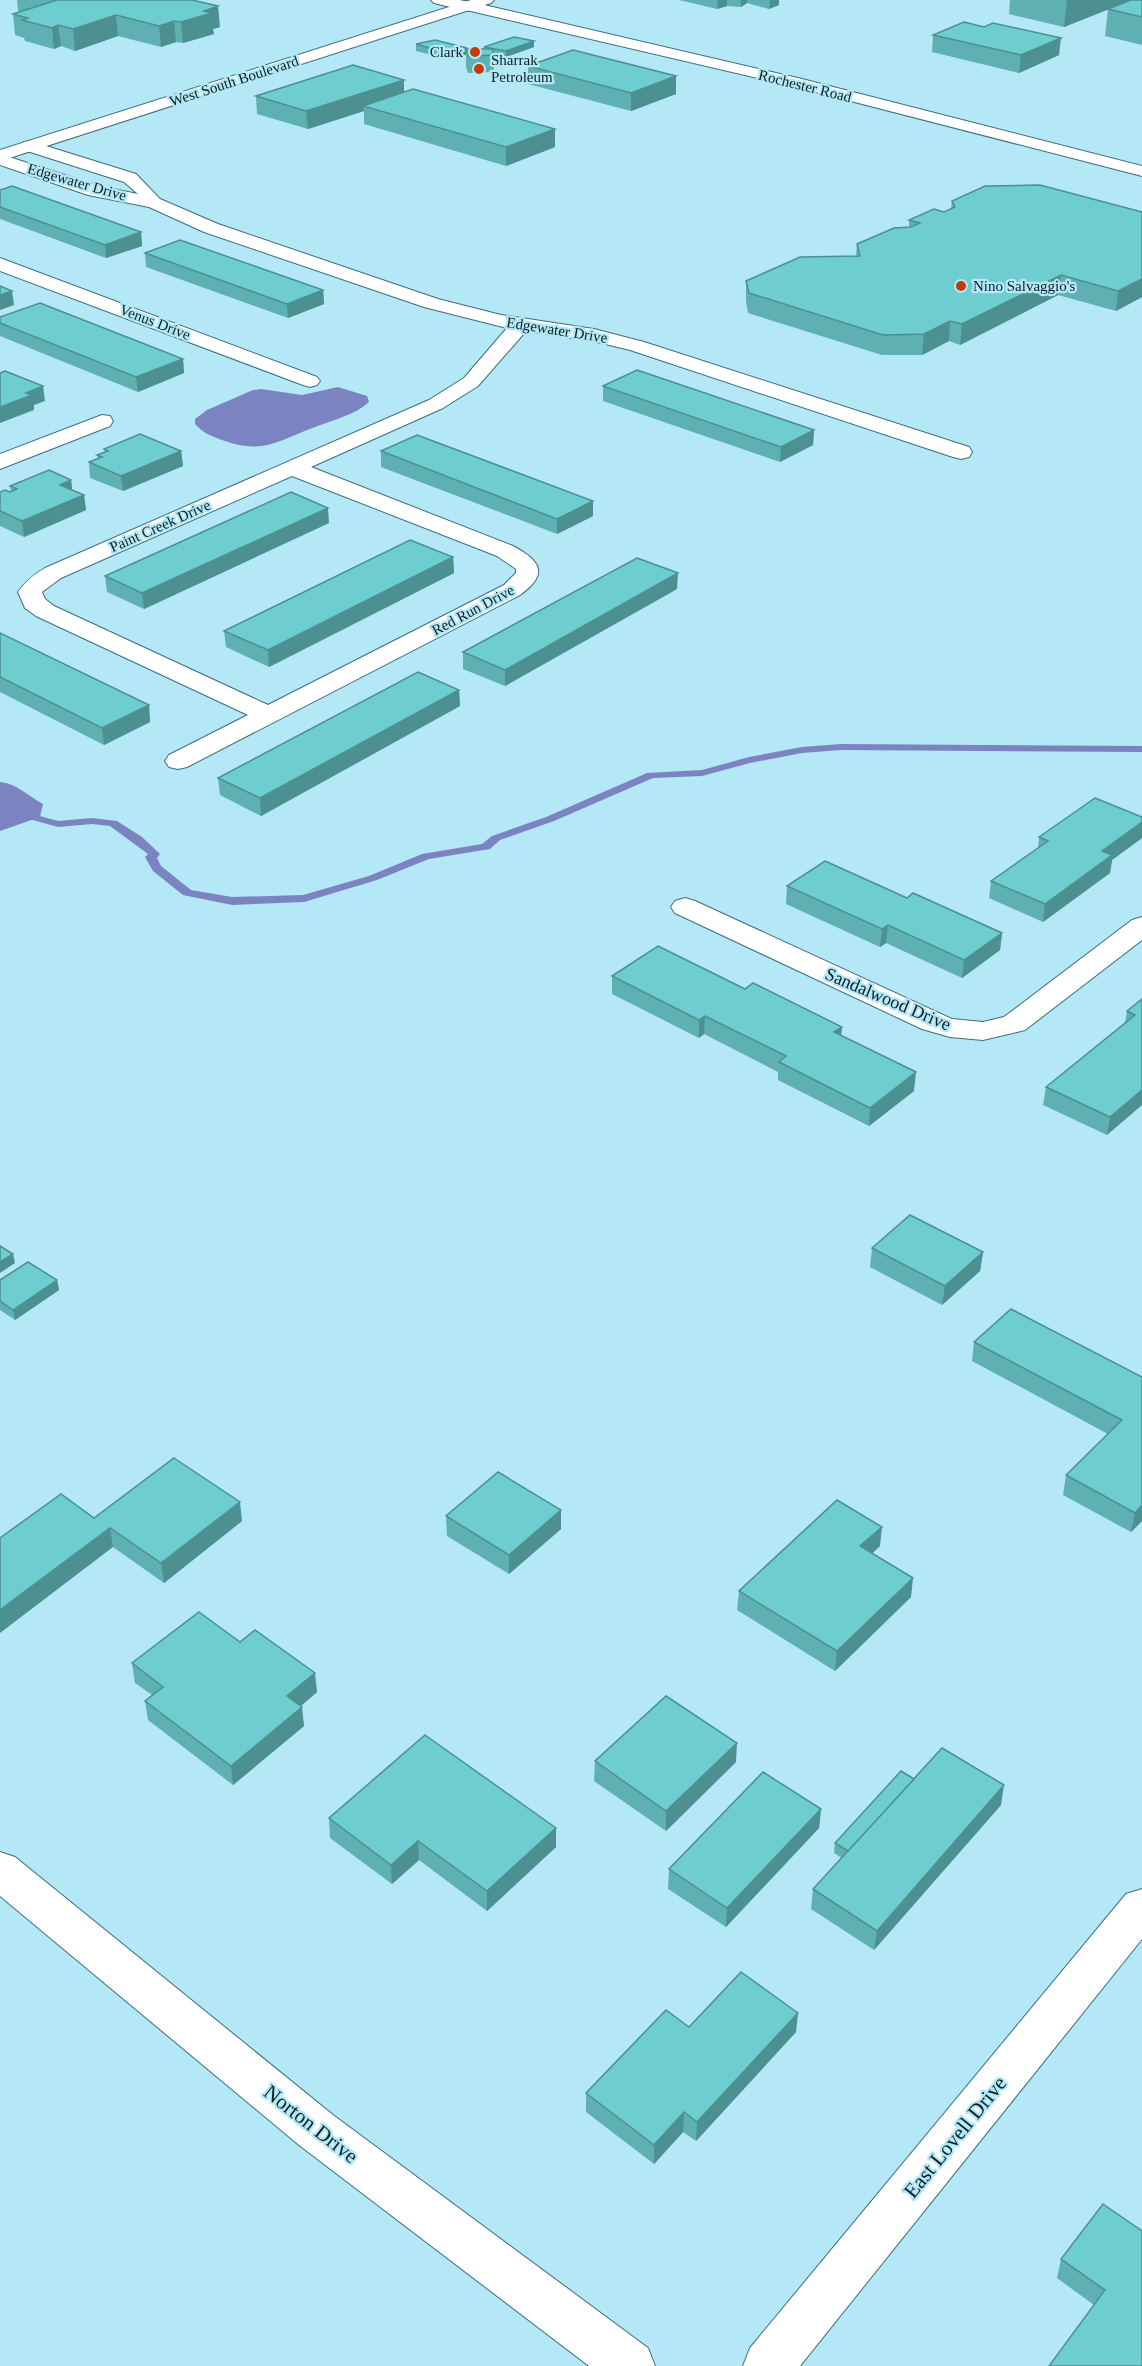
<svg xmlns="http://www.w3.org/2000/svg" width="1142" height="2366" viewBox="0 0 1142 2366" font-family="'Times New Roman',serif">
	<rect width="100%" height="100%" fill="#b4e8f6"/>
	<g fill="#7b84c0">
		<path d="M338,387L367,396L369,402C355,415 333,420 315,427C278,441 262,455 222,440C211,436 203,433 195,424V419L207,410L253,390L261,389L302,395Z"/>
		<path d="M0,782C16,783 28,796 43,804L40,817L0,831Z"/>
	</g>
	<g fill="none" stroke-linecap="round" stroke-linejoin="round">
		<polygon fill="#7b84c0" fill-rule="evenodd" points="841,744 1142,746 1142,752 841,750 802,753 750,763 702,776 653,778 554,821 500,840 490,849 429,859 377,880 304,902 232,905 183,895 153,871 145,857 148,854 110,826 92,824 58,827 18,816 0,820 0,814 18,810 58,821 92,818 117,821 142,837 160,854 157,858 161,866 191,890 232,897 303,895 369,876 422,854 482,844 492,836 546,817 647,773 702,770 749,757 802,747"/>
		<defs>
			<g id="minor">
				<path d="M30,141L136,174L160,199L218,224L438,299L501,315L594,329L644,342L969,447L972,452L969,457L961,459L953,457L630,350L593,341L526,331L478,386L443,408L311,467L513,546C541,561 549,574 520,595L187,767L178,769L169,767L165,761L169,755L248,715L36,616L25,608L18,592C26,581 33,575 45,568L429,400L464,378L507,328L424,307L204,232L149,207L88,195L0,165V154L98,186L138,194L124,182L24,150L21,146L24,142ZM292,476L497,556L516,569V573L504,585L268,705L54,606L45,599L42,592L61,578Z"/>
				<polygon points="0,258 317,377 320,381 317,385 310,387 303,385 0,271"/>
				<polygon points="102,415 110,416 113,421 110,426 0,469 0,454"/>
				<polygon points="685,898 695,901 952,1019 983,1022 1004,1017 1132,920 1142,917 1142,940 1025,1030 983,1040 950,1037 922,1029 675,913 671,907 675,901"/>
				<polygon points="0,1852 15,1857 333,2115 648,2348 655,2366 589,2366 299,2145 0,1896"/>
				<polygon points="1142,1889 1142,1939 800,2366 743,2366 750,2348 1126,1894"/>
			</g>
			<polygon id="tertiary" points="471,0 494,0 491,3 0,161 0,150"/>
			<polygon id="secondary" points="467,1 802,79 1142,166 1142,176 800,88 462,9 459,6"/>
			<polygon id="primary" points="431,0 460,0 472,3 475,6 467,11 434,3"/>
		</defs>
		<use href="#minor" stroke="#3c6d7a" stroke-width="2"/>
		<use href="#tertiary" stroke="#3c6d7a" stroke-width="2"/>
		<use href="#secondary" stroke="#3c6d7a" stroke-width="2"/>
		<use href="#primary" stroke="#3c6d7a" stroke-width="2"/>
		<use href="#minor" fill="#fff" fill-rule="evenodd"/>
		<use href="#tertiary" fill="#fff" fill-rule="evenodd"/>
		<use href="#secondary" fill="#fff" fill-rule="evenodd"/>
		<use href="#primary" fill="#fff" fill-rule="evenodd"/>
	</g>
	<g fill="#5eb0b2">
		<polygon points="17,0 192,0 220,27 213,29 214,34 183,43 176,42 161,47 118,36 75,51 61,46 54,49 25,41 24,38 15,35 13,14 21,12 18,11"/>
		<polygon points="679,0 779,0 779,5 769,9 747,3 741,7 727,6 717,9"/>
		<polygon points="1010,0 1142,0 1142,45 1105,36 1108,9 1109,9 1064,27 1009,14"/>
		<polygon points="933,35 1059,55 1019,73 932,52"/>
		<polygon points="416,44 467,49 485,49 484,47 534,47 506,57 494,55 494,72 468,73 466,67 466,55 447,59 416,51"/>
		<polygon points="528,66 676,76 676,94 631,111 528,84"/>
		<polygon points="404,92 555,147 506,166 364,124 364,111 308,129 257,114 256,96"/>
		<polygon points="0,190 141,232 142,246 106,258 0,219"/>
		<polygon points="952,201 1142,212 1142,297 1116,311 1058,295 960,345 949,341 922,355 882,355 748,313 746,301 746,281 856,256 857,244 909,227 909,220 944,212 951,209"/>
		<polygon points="145,253 323,290 324,304 288,318 146,267"/>
		<polygon points="0,317 183,359 184,373 138,392 0,336"/>
		<polygon points="603,386 814,430 813,445 780,462 603,401"/>
		<polygon points="104,449 181,451 183,466 123,491 90,478 89,462 98,459 97,455 105,452"/>
		<polygon points="381,451 593,516 557,534 381,467"/>
		<polygon points="71,480 72,490 84,495 86,510 24,537 0,526 0,492 11,492 10,486"/>
		<polygon points="329,523 144,609 107,592 105,576"/>
		<polygon points="453,557 454,573 269,667 226,647 224,631"/>
		<polygon points="677,589 505,686 463,669 463,652"/>
		<polygon points="0,633 149,705 150,722 104,745 0,692"/>
		<polygon points="459,690 460,706 261,816 220,795 218,778"/>
		<polygon points="1142,817 1142,838 1112,860 1110,873 1043,922 989,898 991,881 1038,848 1039,837"/>
		<polygon points="787,886 907,898 1002,933 1000,950 962,978 886,943 880,947 786,904"/>
		<polygon points="612,976 745,989 842,1027 841,1036 914,1091 869,1126 778,1080 778,1072 704,1034 699,1038 612,994"/>
		<polygon points="1142,999 1107,1135 1043,1105 1046,1087 1125,1023 1127,1011"/>
		<polygon points="872,1248 983,1252 980,1271 942,1305 870,1267"/>
		<polygon points="0,1280 57,1280 59,1290 15,1320 0,1310"/>
		<polygon points="974,1342 1142,1377 1142,1521 1131,1532 1063,1495 1066,1475 1108,1434 972,1361"/>
		<polygon points="561,1510 561,1529 509,1574 447,1536 446,1516"/>
		<polygon points="94,1518 242,1521 164,1583 113,1547"/>
		<polygon points="880,1546 872,1553 911,1597 835,1671 737,1610 739,1591"/>
		<polygon points="240,1642 317,1692 301,1706 304,1726 233,1785 148,1720 145,1701 152,1695 135,1683 132,1663"/>
		<polygon points="595,1761 736,1762 666,1831 594,1781"/>
		<polygon points="914,1779 1001,1805 874,1950 811,1909 813,1889 842,1858 834,1853 835,1843"/>
		<polygon points="821,1809 819,1828 726,1927 668,1889 669,1869"/>
		<polygon points="329,1818 556,1828 556,1847 487,1911 419,1860 392,1884 330,1838"/>
		<polygon points="689,2027 796,2032 696,2141 683,2132 654,2164 586,2112 586,2093"/>
		<polygon points="1142,2231 1142,2366 1094,2305 1057,2278 1061,2259"/>
	</g>
	<g fill="#4c9091">
		<polygon points="718,0 727,0 727,6 717,9"/>
		<polygon points="741,0 747,0 747,3 741,7"/>
		<polygon points="770,0 779,0 779,5 769,9"/>
		<polygon points="1067,0 1132,0 1064,27"/>
		<polygon points="218,6 220,27 213,29 214,34 183,43 181,22 204,11"/>
		<polygon points="116,15 118,36 75,51 73,29"/>
		<polygon points="174,21 176,42 161,47 159,26"/>
		<polygon points="58,25 61,46 54,49 52,28"/>
		<polygon points="1061,38 1059,55 1019,73 1021,55"/>
		<polygon points="534,41 534,47 506,57 506,51"/>
		<polygon points="467,48 467,54 466,49 466,55 447,59 447,53"/>
		<polygon points="676,76 676,94 631,111 631,93"/>
		<polygon points="404,80 404,97 363,106 364,111 308,129 306,111"/>
		<polygon points="555,129 555,147 506,166 506,147"/>
		<polygon points="141,232 142,246 106,258 105,245"/>
		<polygon points="1061,275 1058,295 960,345 962,324"/>
		<polygon points="1142,279 1142,297 1116,311 1118,291"/>
		<polygon points="323,290 324,304 288,318 287,304"/>
		<polygon points="12,291 14,305 0,310 0,295"/>
		<polygon points="950,321 949,341 922,355 924,334"/>
		<polygon points="183,359 184,373 138,392 136,377"/>
		<polygon points="43,386 45,401 34,405 34,410 0,423 0,407 26,393"/>
		<polygon points="814,430 813,445 780,462 781,447"/>
		<polygon points="181,451 183,466 123,491 121,476"/>
		<polygon points="71,480 73,495 60,485"/>
		<polygon points="84,495 86,510 24,537 22,521"/>
		<polygon points="593,501 593,516 557,534 557,519"/>
		<polygon points="328,508 329,523 144,609 142,593"/>
		<polygon points="453,557 454,573 269,667 268,650"/>
		<polygon points="678,573 677,589 505,686 505,670"/>
		<polygon points="459,690 460,706 261,816 260,798"/>
		<polygon points="149,705 150,722 104,745 102,728"/>
		<polygon points="1142,822 1142,838 1112,860 1110,873 1043,922 1045,904 1102,851"/>
		<polygon points="888,925 886,943 880,947 882,929"/>
		<polygon points="1002,933 1000,950 962,978 964,960"/>
		<polygon points="705,1016 704,1034 699,1038 699,1020"/>
		<polygon points="842,1027 840,1045 834,1032"/>
		<polygon points="916,1072 914,1091 869,1126 870,1108"/>
		<polygon points="1142,1090 1142,1105 1107,1135 1110,1117"/>
		<polygon points="983,1252 980,1271 942,1305 945,1286"/>
		<polygon points="13,1254 15,1263 0,1273 0,1262"/>
		<polygon points="57,1280 59,1290 15,1320 13,1310"/>
		<polygon points="240,1502 242,1521 164,1583 161,1563"/>
		<polygon points="1142,1505 1142,1521 1131,1532 1135,1513"/>
		<polygon points="561,1510 561,1529 509,1574 509,1555"/>
		<polygon points="882,1527 880,1546 859,1566 860,1546"/>
		<polygon points="110,1528 113,1547 0,1633 0,1610"/>
		<polygon points="913,1578 911,1597 835,1671 837,1651"/>
		<polygon points="315,1673 317,1692 289,1716 287,1696"/>
		<polygon points="302,1707 304,1726 233,1785 231,1766"/>
		<polygon points="737,1743 736,1762 666,1831 666,1811"/>
		<polygon points="1004,1785 1001,1805 874,1950 877,1931"/>
		<polygon points="821,1809 819,1828 726,1927 727,1908"/>
		<polygon points="556,1828 556,1847 487,1911 487,1891"/>
		<polygon points="418,1841 419,1860 392,1884 391,1865"/>
		<polygon points="798,2013 796,2032 696,2141 697,2122"/>
		<polygon points="684,2112 683,2132 654,2164 654,2145"/>
	</g>
	<g fill="#6dcdcf" stroke="#4c9091" stroke-width="1.5">
		<polygon points="55,0 192,0 218,6 204,11 212,13 181,22 174,21 159,26 116,15 73,29 58,25 52,28 22,20 28,18 13,14 57,0"/>
		<polygon points="1131,0 1142,0 1142,17 1108,9"/>
		<polygon points="964,22 984,27 993,23 1061,38 1021,55 933,35"/>
		<polygon points="514,37 534,41 506,51 484,47"/>
		<polygon points="435,40 467,48 447,53 416,44"/>
		<polygon points="466,49 492,49 494,55 468,56"/>
		<polygon points="573,50 676,76 631,93 528,66"/>
		<polygon points="353,65 404,80 306,111 256,96"/>
		<polygon points="413,89 555,129 506,147 363,106"/>
		<polygon points="1040,185 1142,212 1142,279 1118,291 1061,275 962,324 950,321 924,334 883,335 749,293 746,281 800,257 860,256 857,244 894,228 911,227 920,223 909,220 934,209 944,212 955,207 952,201 985,186"/>
		<polygon points="12,186 141,232 105,245 0,207 0,190"/>
		<polygon points="180,240 323,290 287,304 145,253"/>
		<polygon points="0,286 12,291 0,295"/>
		<polygon points="40,303 183,359 136,377 0,323 0,317"/>
		<polygon points="637,370 814,430 781,447 603,386"/>
		<polygon points="5,371 43,386 26,393 32,395 0,407 0,373"/>
		<polygon points="140,434 181,451 121,476 89,462 102,457 97,455 108,451 104,449"/>
		<polygon points="417,435 593,501 557,519 381,451"/>
		<polygon points="49,470 71,480 60,485 84,495 22,521 0,511 0,492 5,490 10,492 17,489 10,486"/>
		<polygon points="291,492 328,508 142,593 105,576"/>
		<polygon points="410,540 453,557 268,650 224,631"/>
		<polygon points="637,558 678,573 505,670 463,652"/>
		<polygon points="0,633 149,705 102,728 0,677"/>
		<polygon points="418,672 459,690 260,798 218,778"/>
		<polygon points="1095,798 1142,817 1142,822 1102,851 1112,855 1045,904 991,881 1048,841 1039,837"/>
		<polygon points="825,861 907,898 913,893 1002,933 964,960 888,925 882,929 787,886"/>
		<polygon points="658,946 745,989 753,983 842,1027 834,1032 916,1072 870,1108 779,1062 786,1056 705,1016 699,1020 612,976"/>
		<polygon points="1142,999 1142,1090 1110,1117 1046,1087 1135,1015 1127,1011"/>
		<polygon points="910,1215 983,1252 945,1286 872,1248"/>
		<polygon points="0,1246 13,1254 0,1262"/>
		<polygon points="28,1262 57,1280 13,1310 0,1301 0,1280"/>
		<polygon points="1011,1309 1142,1377 1142,1505 1135,1513 1066,1475 1122,1420 974,1342"/>
		<polygon points="174,1458 240,1502 161,1563 110,1528 0,1610 0,1538 61,1494 94,1518"/>
		<polygon points="498,1472 561,1510 509,1555 446,1516"/>
		<polygon points="837,1500 882,1527 860,1546 913,1578 837,1651 739,1591"/>
		<polygon points="199,1612 240,1642 255,1630 315,1673 287,1696 302,1707 231,1766 145,1701 163,1687 132,1663"/>
		<polygon points="666,1696 737,1743 666,1811 595,1761"/>
		<polygon points="425,1735 556,1828 487,1891 418,1841 391,1865 329,1818"/>
		<polygon points="942,1748 1004,1785 877,1931 813,1889"/>
		<polygon points="901,1771 914,1779 848,1851 835,1843"/>
		<polygon points="763,1772 821,1809 727,1908 669,1869"/>
		<polygon points="741,1972 798,2013 697,2122 684,2112 654,2145 586,2093 666,2010 689,2027"/>
		<polygon points="1103,2204 1142,2231 1142,2366 1049,2366 1105,2290 1061,2259"/>
	</g>
	<g fill="#c33c08" stroke="#b4e8f6" stroke-width="2">
		<circle cx="475" cy="52" r="6"/>
		<circle cx="479" cy="69" r="6"/>
		<circle cx="961" cy="286" r="6"/>
	</g>
	<g text-anchor="middle" stroke-width="4.5" stroke-linejoin="round" paint-order="stroke">
		<g font-size="15" fill="#0c2126" stroke="#b4e8f6" text-anchor="start">
			<text x="463" y="57" text-anchor="end">Clark</text>
			<text x="491" y="65">Sharrak<tspan x="491" dy="17">Petroleum</tspan></text>
			<text x="973" y="291">Nino Salvaggio's</text>
		</g>
		<g font-size="15" fill="#0c2126" stroke="#b4e8f6">
			<text transform="translate(234 81) rotate(-18)" y="5">West South Boulevard</text>
			<text transform="translate(805 86) rotate(14)" y="5">Rochester Road</text>
			<text transform="translate(77 182) rotate(16)" y="5">Edgewater Drive</text>
			<text transform="translate(155 322) rotate(21)" y="5">Venus Drive</text>
			<text transform="translate(557 330) rotate(9)" y="5">Edgewater Drive</text>
			<text transform="translate(160 526) rotate(-24)" y="5">Paint Creek Drive</text>
			<text transform="translate(473 610) rotate(-28)" y="5">Red Run Drive</text>
		</g>
		<g font-size="18" fill="#0c2126" stroke="#b4e8f6">
			<text transform="translate(888 999) rotate(23)" y="6">Sandalwood Drive</text>
		</g>
		<g font-size="21" fill="#0c2126" stroke="#b4e8f6">
			<text transform="translate(311 2124) rotate(38)" y="7">Norton Drive</text>
			<text transform="translate(955 2137) rotate(-51)" y="7">East Lovell Drive</text>
		</g>
	</g>
</svg>
